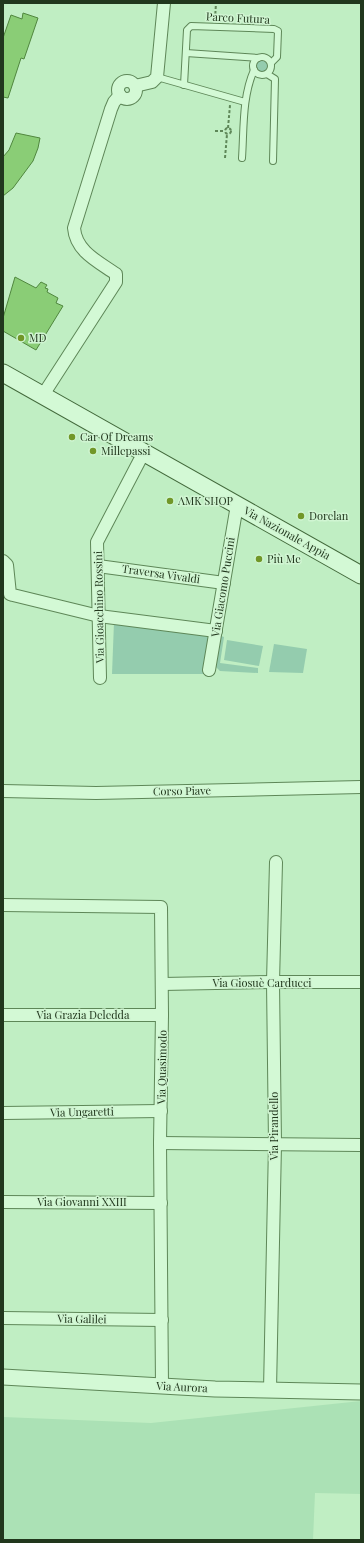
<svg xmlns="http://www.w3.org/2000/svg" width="364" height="1543" viewBox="0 0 364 1543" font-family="'Playfair Display',serif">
	<rect width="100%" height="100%" fill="#c0eec3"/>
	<polygon fill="#abe1b5" points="361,1401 361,1494 315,1493 313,1540 3,1540 3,1417 151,1423"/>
	<g fill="#94ccae">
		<circle cx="262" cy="66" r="7"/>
		<polygon points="114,622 210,636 205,674 112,674"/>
		<polygon points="221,636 224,637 220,663 258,668 258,673 220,671 215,666"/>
		<polygon points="227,640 263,646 259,666 224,660"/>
		<polygon points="274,644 307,649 303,673 269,672"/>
	</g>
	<g fill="#8acd76" stroke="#50873e">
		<polygon points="23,13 38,18 24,59 21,58 8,98 3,97 3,38 11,15 22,19"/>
		<polygon points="16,133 40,138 38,148 33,161 13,188 3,196 3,157 9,150"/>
		<polygon points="15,277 36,288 41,282 47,285 45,288 48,289 47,292 58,298 56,303 63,306 36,350 3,331 3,318"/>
	</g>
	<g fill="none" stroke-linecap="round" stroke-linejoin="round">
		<defs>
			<g id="service">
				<polyline points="186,53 258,58"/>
				<circle cx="262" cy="66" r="9"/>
				<polyline points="267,74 275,79 273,161"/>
				<polyline points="157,77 245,102"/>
				<polyline points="184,85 187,30 191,26 274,29 278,31 277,57 271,63"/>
				<path d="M242,158C244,129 242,97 254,70"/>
			</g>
			<g id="minor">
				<circle cx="127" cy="90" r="9"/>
				<polyline points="135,86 152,82 157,77 164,3"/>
				<path d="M43,395L116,282V274C99,262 76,252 74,228L111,109L114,102L120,95"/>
				<polyline points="3,561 7,565 10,594 13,595 99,616 216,631"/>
				<polyline points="98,566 224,583"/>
				<polyline points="209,670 237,505"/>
				<polyline points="100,678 97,542 144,452"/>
				<polyline points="3,791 96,793 361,787"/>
				<polyline points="3,905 161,907 162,1015 160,1143 162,1386"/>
				<polyline points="162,984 273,982 361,982"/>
				<polyline points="3,1015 162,1015"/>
				<polyline points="3,1113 161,1111"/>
				<polyline points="160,1143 361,1145"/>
				<polyline points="3,1202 161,1203"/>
				<polyline points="3,1318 162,1320"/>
				<polyline points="270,1390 275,1144 273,982 276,862"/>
			</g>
			<polyline id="tertiary" points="3,1377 215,1389 361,1392"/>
			<polyline id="secondary" points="3,373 361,575"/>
		</defs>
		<use href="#service" stroke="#5e8758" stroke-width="8"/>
		<use href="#minor" stroke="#5e8758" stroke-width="14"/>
		<use href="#tertiary" stroke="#5e8758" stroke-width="17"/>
		<use href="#secondary" stroke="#42693b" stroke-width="19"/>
		<g stroke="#5e8758" stroke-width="2" stroke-dasharray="3 2" stroke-linecap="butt">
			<polyline points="215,19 216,3"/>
			<circle cx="228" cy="131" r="3"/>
			<polyline points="228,128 230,105"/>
			<polyline points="215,131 225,131"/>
			<polyline points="225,158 227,134"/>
		</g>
		<use href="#service" stroke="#d3f9d5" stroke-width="6"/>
		<use href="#minor" stroke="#d3f9d5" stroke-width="12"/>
		<use href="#tertiary" stroke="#d3f9d5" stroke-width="15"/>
		<use href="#secondary" stroke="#d3f9d5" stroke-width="17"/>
	</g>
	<g fill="#719728" stroke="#d0f5d2" stroke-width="1.5">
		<circle cx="21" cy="338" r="4"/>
		<circle cx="72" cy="437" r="4"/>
		<circle cx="93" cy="451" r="4"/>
		<circle cx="170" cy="501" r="4"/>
		<circle cx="301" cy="516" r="4"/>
		<circle cx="259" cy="559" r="4"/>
	</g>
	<g text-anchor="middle" stroke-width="3" stroke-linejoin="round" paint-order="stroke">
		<g font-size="11" fill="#21371d" stroke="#d0f5d2">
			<text transform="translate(238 18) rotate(3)" y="4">Parco Futura</text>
			<text transform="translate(287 533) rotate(29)" y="4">Via Nazionale Appia</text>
			<text transform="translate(161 574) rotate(8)" y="4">Traversa Vivaldi</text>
			<text transform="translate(223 587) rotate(-81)" y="4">Via Giacomo Puccini</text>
			<text transform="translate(99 607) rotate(-91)" y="4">Via Gioacchino Rossini</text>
			<text transform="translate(182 791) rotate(-1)" y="4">Corso Piave</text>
			<text x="262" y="987">Via Giosuè Carducci</text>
			<text x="83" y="1019">Via Grazia Deledda</text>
			<text transform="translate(162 1067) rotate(-89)" y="4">Via Quasimodo</text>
			<text transform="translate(82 1112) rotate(-1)" y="4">Via Ungaretti</text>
			<text transform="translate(274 1126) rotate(-90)" y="4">Via Pirandello</text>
			<text x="82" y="1206">Via Giovanni XXIII</text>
			<text transform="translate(82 1319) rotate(1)" y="4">Via Galilei</text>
			<text transform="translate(182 1387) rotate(3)" y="4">Via Aurora</text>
		</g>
		<g font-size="11" fill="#21371d" stroke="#d0f5d2" text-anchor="start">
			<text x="29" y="342">MD</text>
			<text x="80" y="441">Car Of Dreams</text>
			<text x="101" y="455">Millepassi</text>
			<text x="178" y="505">AMK SHOP</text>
			<text x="309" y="520">Dorelan</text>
			<text x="267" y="563">Più Me</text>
		</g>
	</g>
	<rect width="364" height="1543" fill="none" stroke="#21371d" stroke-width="8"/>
</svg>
